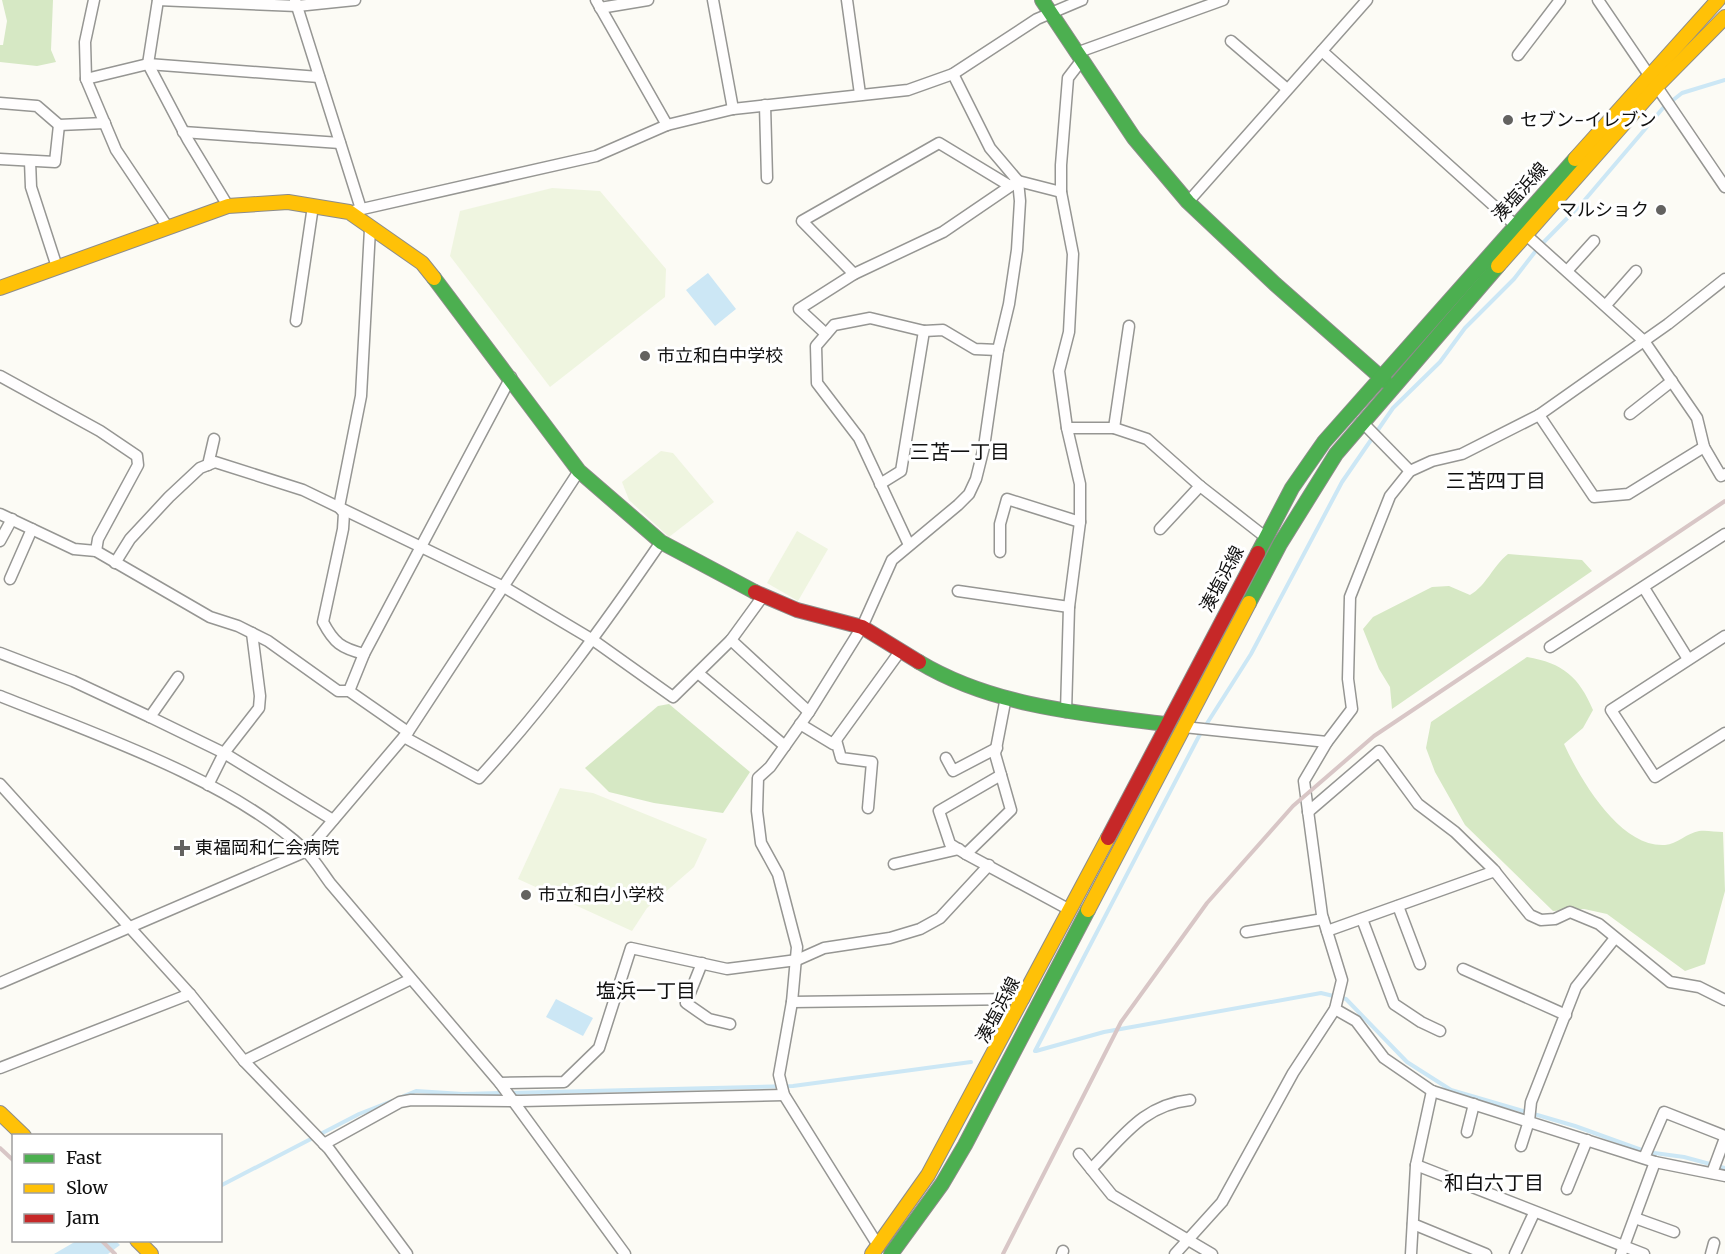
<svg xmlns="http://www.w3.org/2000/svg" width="1725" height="1254" viewBox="0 0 1725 1254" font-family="Merriweather,'Noto Sans JP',serif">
	<rect width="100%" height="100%" fill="#fcfbf5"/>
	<g fill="#d6e8c4">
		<polygon points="2,0 53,0 51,50 56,62 37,66 0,62 0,45 3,45 7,21"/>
		<path d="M1508,554L1582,560L1592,571L1392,709L1390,687L1379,669L1363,629L1373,617L1432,587L1449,586L1470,595C1487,585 1492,567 1508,554Z"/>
		<path d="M1527,657C1563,663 1579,677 1593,710L1583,728L1564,744C1580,779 1620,848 1665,845C1677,844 1687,833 1699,831C1707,830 1715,832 1723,832L1725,891L1705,964L1685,971L1607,914L1584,909L1553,911L1465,825L1435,772L1426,748L1431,722Z"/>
		<polygon points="669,704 750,772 723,813 654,803 609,792 585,768 658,706"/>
	</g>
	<g fill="#eff5e0">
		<polygon points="552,188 600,191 666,269 665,297 550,387 450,256 460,211"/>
		<polygon points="661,451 673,453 714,502 669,537 629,500 622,482"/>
		<polygon points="797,531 828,549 798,601 767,583"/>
		<polygon points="560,788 593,793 707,839 694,867 647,908 632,931 518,879"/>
	</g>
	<g fill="#cce7f5">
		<polygon points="708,273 736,309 715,326 686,290"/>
		<polygon points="556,999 593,1018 583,1036 546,1017"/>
		<polygon points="78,1240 116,1241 120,1245 108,1254 54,1254"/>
	</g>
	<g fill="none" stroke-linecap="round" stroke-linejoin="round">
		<g stroke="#cce7f5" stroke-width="4">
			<polyline points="1035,1051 1199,736 1251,654 1342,482 1393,408 1440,362 1465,328 1514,279 1538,248 1583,202 1663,108 1682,93 1725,80"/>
			<polyline points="1036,1051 1104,1032 1321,993 1346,999 1407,1062 1451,1090 1575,1126 1647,1152 1684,1157 1725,1168"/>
			<polyline points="399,1098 416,1091 463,1094 793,1086 971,1062"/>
			<polyline points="220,1186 359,1114 392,1101"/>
		</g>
		<defs>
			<g id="street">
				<polyline points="94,0 85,42 86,79 116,150 167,226"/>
				<polyline points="158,0 148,64 188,140 228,206"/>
				<polyline points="158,0 297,6 355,0"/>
				<polyline points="295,0 361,209"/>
				<polyline points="596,0 667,125"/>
				<polyline points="713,0 733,109"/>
				<polyline points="847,0 860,94"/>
				<polyline points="1598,0 1725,187"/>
				<polyline points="600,8 648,0"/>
				<polyline points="1231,41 1287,89"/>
				<polyline points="1322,51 1644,341 1697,418 1704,447 1721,476 1725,474"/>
				<polyline points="1076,53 1223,0"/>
				<polyline points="1518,55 1560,0"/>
				<polyline points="86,79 148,64 319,77"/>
				<polyline points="0,103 37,106 59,125 105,123"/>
				<polyline points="765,105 767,178"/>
				<polyline points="183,132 340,143"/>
				<polyline points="0,159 55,162 59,125"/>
				<polyline points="30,161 31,187 57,267"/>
				<polyline points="1188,202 1367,0"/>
				<polyline points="349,212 596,156 667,125 733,109 908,90 953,74 1037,19 1082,0"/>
				<path d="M370,229L361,396L339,507L344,513L343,529L323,622C334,643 341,648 364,654L511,377"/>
				<polyline points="1567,271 1594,241"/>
				<polyline points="854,274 802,221 939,143 1010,186"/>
				<polyline points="1606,305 1636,271"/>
				<polyline points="296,321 313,206"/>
				<polyline points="826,334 799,309 854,274 943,232 1018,181 1061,192"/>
				<polyline points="0,376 100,431 137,456 138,465 98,539 96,551"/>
				<polyline points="1630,414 1672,381"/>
				<polyline points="1539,415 1594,497 1628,494 1704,447"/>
				<polyline points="1362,422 1410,471"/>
				<polyline points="1067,428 1114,428 1147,439 1200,486 1264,536"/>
				<polyline points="1114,428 1129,326"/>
				<polyline points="208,465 214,439"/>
				<polyline points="880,484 901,471 924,331"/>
				<polyline points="0,514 74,549 96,551 210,617 238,626 268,641 338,691 349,691 408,732"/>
				<polyline points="1160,529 1200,486"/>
				<polyline points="0,541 12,519"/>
				<polyline points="909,545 859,438 817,383 816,346 834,325 870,318 924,331 943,330 975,349 998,350"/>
				<polyline points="1000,552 1000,524 1007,499 1080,522"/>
				<polyline points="115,563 130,539 169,497 200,468 215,462 303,490 504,587 593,640 673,697 731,640 763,596"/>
				<polyline points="10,579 32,529"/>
				<polyline points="1644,588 1688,659"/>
				<polyline points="958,591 1069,607"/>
				<polyline points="1725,636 1611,710 1655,777 1725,733"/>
				<polyline points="731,640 809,712"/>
				<polyline points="1550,647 1725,534"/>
				<polyline points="0,653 73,681 150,717"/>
				<polyline points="698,673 785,746"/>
				<polyline points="178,677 150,717 224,753 333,820"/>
				<polyline points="349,691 364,654"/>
				<path d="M0,696C95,734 230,780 305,850C314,859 322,872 330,883L500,1083L625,1254"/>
				<polyline points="1006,697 995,754 1011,810 966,854 1070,910"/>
				<polyline points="1066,712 1069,607 1080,522 1080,484 1067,428 1059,371 1069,332 1073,254 1061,192 1061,165 1068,78 1081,61"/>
				<polyline points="800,724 833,744 901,650"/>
				<polyline points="1184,727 1327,742"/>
				<path d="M404,737L479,778C547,704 604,625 661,542"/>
				<polyline points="836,740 841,758 872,762 868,808"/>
				<polyline points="946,758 953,771 997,748"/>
				<polyline points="0,784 190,994 244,1061 329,1149 407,1254"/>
				<polyline points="208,785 224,753 259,708 260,696 252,633"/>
				<polyline points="1308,812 1379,751 1418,804 1455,832 1493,869 1530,915 1541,920 1555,919 1570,912 1599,924 1670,982 1699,987 1725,1000"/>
				<polyline points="966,854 950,844 939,811 1001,775"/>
				<polyline points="894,864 959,849"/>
				<polyline points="1398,906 1420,964"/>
				<polyline points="1362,919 1394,1004 1421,1022 1440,1031"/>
				<polyline points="1327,931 1495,871"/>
				<polyline points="1246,932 1323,919"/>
				<polyline points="702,963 686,1003 709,1019 730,1024"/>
				<polyline points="1463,969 1566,1015"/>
				<polyline points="0,983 307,851 408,732 579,471"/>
				<polyline points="792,1002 1024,999"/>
				<polyline points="1335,1009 1356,1021 1384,1058 1432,1091 1655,1162 1725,1176"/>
				<polyline points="244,1061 411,979"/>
				<polyline points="0,1068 190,994"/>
				<polyline points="500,1083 564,1082 599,1048 631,948 727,969 797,960 824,948 890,938 920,929 940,918 989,865"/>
				<polyline points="1467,1132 1474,1104"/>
				<polyline points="324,1144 400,1102 411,1100 521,1101 784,1095"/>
				<polyline points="1521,1146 1529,1121 1531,1102 1576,987 1615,938"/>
				<polyline points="1079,1154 1112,1195 1212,1254"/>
				<polyline points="1644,1158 1664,1112 1725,1136"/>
				<polyline points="1416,1165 1644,1254"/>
				<path d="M1091,1169C1123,1137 1143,1105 1190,1100"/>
				<polyline points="1712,1173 1725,1138"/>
				<polyline points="1567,1189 1587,1140"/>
				<polyline points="1635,1218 1674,1232"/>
				<polyline points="1413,1224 1486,1254"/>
				<polyline points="879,1247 784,1095 779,1075 792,1002 797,947 778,874 761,843 757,811 758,778 770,767 809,712 862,627 892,560 958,505 969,494 976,479 984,447 998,350 1009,304 1017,250 1020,201 1018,181 990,148 953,74"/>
				<polyline points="1062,1254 1063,1251"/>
				<polyline points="1175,1254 1222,1202 1293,1073 1335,1009 1342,980 1322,915 1304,781 1327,742 1352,709 1348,679 1350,597 1390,496 1410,471 1432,461 1462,454 1539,415 1668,324 1725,279"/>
				<polyline points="1411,1254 1416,1165 1432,1091"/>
				<polyline points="1515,1254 1534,1213"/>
				<polyline points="1621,1254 1655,1162"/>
				<polyline points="1711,1254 1714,1243"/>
			</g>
			<g id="fast">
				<polyline points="1042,0 1134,138 1188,202 1275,284 1385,381"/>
				<polyline points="434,278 579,471 661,542 755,592"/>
				<polyline points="1258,553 1292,488 1324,442 1575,159"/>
				<polyline points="1249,603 1280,544 1336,454 1498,266"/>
				<path d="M919,662C992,706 1083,714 1166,724"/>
				<polyline points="891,1254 942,1184 965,1145 1088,910"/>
			</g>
			<g id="slow">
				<polyline points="1575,159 1718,0"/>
				<polyline points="1498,266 1657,86 1725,17"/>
				<polyline points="0,288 228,206 288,202 349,212 422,263 434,278"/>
				<polyline points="1088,910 1249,603"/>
				<polyline points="0,1113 24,1136"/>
				<polyline points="137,1240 151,1254"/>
				<polyline points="872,1254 928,1175 1108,838"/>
			</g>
			<g id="jam">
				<polyline points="755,592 797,610 862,627 919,662"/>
				<polyline points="1108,838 1258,553"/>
			</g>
		</defs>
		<use href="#street" stroke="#969693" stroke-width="13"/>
		<use href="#fast" stroke="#8d8c8a" stroke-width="16"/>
		<use href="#slow" stroke="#8d8c8a" stroke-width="16"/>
		<use href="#jam" stroke="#8d8c8a" stroke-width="16"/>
		<use href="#street" stroke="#fffefe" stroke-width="10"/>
		<use href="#fast" stroke="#4caf50" stroke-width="14"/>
		<use href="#slow" stroke="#ffc107" stroke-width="14"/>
		<use href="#jam" stroke="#c62828" stroke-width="14"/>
		<g stroke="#d8c6c6" stroke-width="4">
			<polyline points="0,1148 14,1161"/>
			<polyline points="101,1240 115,1254"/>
			<polyline points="1003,1254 1121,1022 1207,903 1293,806 1374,736 1725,501"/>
		</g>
	</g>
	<g fill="#636260" stroke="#fff" stroke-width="2">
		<circle cx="1508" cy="120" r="6"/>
		<circle cx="1661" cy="210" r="6"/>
		<circle cx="645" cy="356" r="6"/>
		<path d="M179 839h6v6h6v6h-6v6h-6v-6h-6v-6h6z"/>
		<circle cx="526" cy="895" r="6"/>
	</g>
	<g text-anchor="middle" stroke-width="6" stroke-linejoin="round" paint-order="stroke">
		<g font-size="18" fill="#101010" stroke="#fff" text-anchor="start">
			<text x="1520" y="126">セブン-イレブン</text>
			<text x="1649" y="216" text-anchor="end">マルショク</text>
			<text x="657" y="362">市立和白中学校</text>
			<text x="195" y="854">東福岡和仁会病院</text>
			<text x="538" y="901">市立和白小学校</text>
		</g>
		<g font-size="18" fill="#101010" stroke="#fff">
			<text transform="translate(1520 192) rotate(-48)" y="6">湊塩浜線</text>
			<text transform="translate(1222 579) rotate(-62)" y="6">湊塩浜線</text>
			<text transform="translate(998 1010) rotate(-62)" y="6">湊塩浜線</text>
		</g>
		<g font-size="20" fill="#101010" stroke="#fff">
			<text x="960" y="459">三苫一丁目</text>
			<text x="1496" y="488">三苫四丁目</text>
			<text x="646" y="998">塩浜一丁目</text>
			<text x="1494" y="1190">和白六丁目</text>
		</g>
	</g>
	<rect x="12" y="1134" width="210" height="108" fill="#ffffff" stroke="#9f9f9f" stroke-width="1.5"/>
	<rect x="24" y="1154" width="30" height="9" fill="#4caf50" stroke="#9f9f9f" stroke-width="1.5"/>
	<text x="66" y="1164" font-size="18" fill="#101010">Fast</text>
	<rect x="24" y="1184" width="30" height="9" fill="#ffc107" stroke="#9f9f9f" stroke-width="1.5"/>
	<text x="66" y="1194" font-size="18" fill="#101010">Slow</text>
	<rect x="24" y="1214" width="30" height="9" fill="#c62828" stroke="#9f9f9f" stroke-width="1.5"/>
	<text x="66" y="1224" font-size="18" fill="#101010">Jam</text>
</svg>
